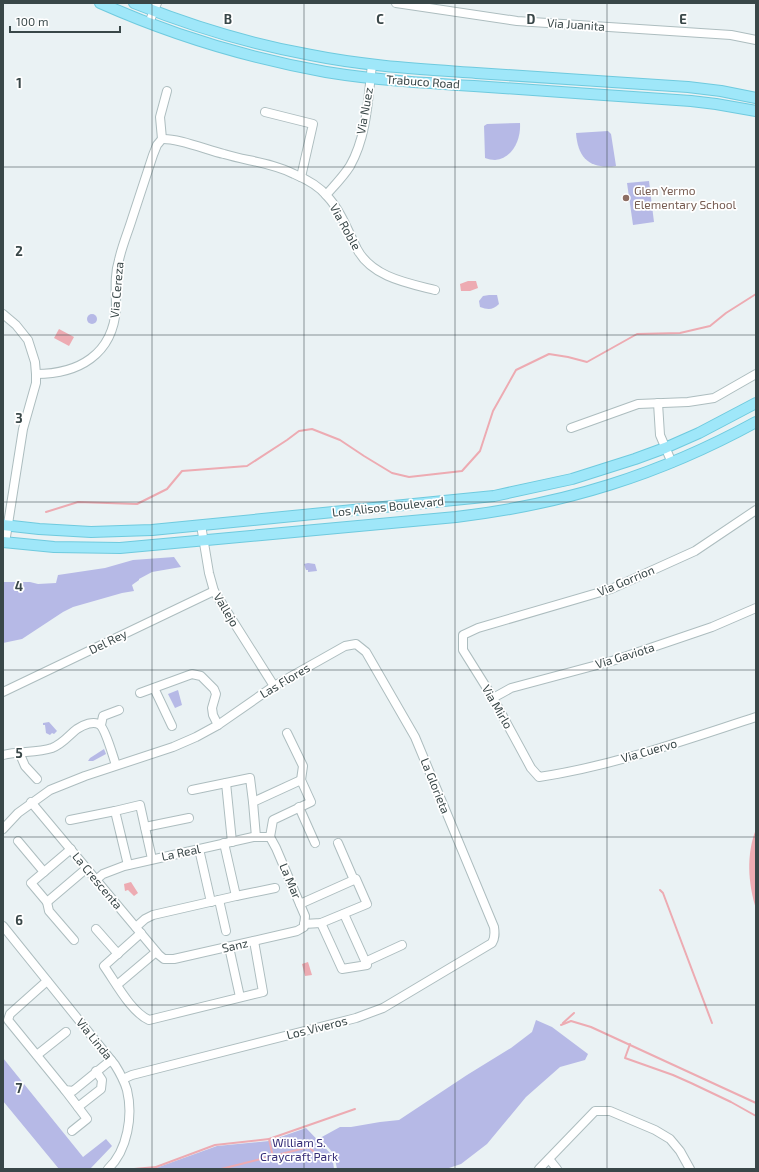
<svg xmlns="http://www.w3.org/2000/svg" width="759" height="1172" viewBox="0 0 759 1172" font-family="'Exo 2',sans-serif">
	<rect width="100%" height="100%" fill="#eaf2f4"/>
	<g fill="#b6b9e6">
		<path d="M520,123C521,138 514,158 495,160C492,160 488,159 485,158L484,126L487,124Z"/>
		<path d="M608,131L611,134L616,166C590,169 578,159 576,133Z"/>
		<polygon points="649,181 654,222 633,225 627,183"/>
		<path d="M489,295H497L499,304C493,310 488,310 480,307L479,301L483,296Z"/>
		<circle cx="92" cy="319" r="5"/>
		<polygon points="174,557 181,567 152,572 139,579 139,580 132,585 134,591 122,593 73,607 63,612 22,639 3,643 3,582 30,582 38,584 56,583 58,575 105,568 133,560"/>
		<polygon points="308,563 315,564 317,571 308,572 308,570 306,570 304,564"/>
		<polygon points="178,690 182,705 175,708 168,694"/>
		<polygon points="49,722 57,731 54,734 52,733 50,735 46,733 45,725 43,725 43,723"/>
		<polygon points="104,749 106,754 93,761 88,761 90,758"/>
		<polygon points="536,1020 552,1027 588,1054 585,1060 560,1067 526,1097 487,1144 461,1164 446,1169 337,1169 334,1154 320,1138 340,1127 351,1127 380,1122 399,1120 467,1075 511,1048 532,1032"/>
		<polygon points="3,1058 83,1157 106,1139 112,1146 90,1169 59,1169 3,1101"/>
		<polygon points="306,1128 332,1155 334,1169 140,1169 156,1168 217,1146 269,1141"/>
	</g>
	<g fill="#edabb2">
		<polygon points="468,281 476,281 478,288 470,291 461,291 460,284"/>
		<polygon points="59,329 74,337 69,346 54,338"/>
		<path d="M756,829V909C748,883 746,855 756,829Z"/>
		<polygon points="131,882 138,893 134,896 128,890 125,891 124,884"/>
		<polygon points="308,962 312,975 305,976 302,964"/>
	</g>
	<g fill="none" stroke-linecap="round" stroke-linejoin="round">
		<g stroke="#edabb2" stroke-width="2">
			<polyline points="46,512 78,502 137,504 167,489 182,471 247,466 287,440 299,431 312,429 340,440 364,456 392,473 409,477 462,471 480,451 493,411 516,370 549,354 568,357 587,362 637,334 680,333 710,326 726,313 756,294"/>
			<polyline points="660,890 663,893 712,1023"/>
			<polyline points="563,1023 574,1013"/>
			<polyline points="561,1025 571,1021 591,1027 756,1103"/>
			<polyline points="630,1044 625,1058 673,1075 691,1083 731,1102 756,1116"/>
			<polyline points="310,1148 316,1154"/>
			<polyline points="273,1157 269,1139 355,1109"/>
			<polyline points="134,1169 156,1167"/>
			<polyline points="157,1169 156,1167 215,1145 269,1139"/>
			<polyline points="221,1169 313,1146"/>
		</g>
		<defs>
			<g id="minor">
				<polyline points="396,3 517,21 731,35 756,40"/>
				<polyline points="149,23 157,3"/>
				<polyline points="265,112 313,124 301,177"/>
				<path d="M162,139C178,138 207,150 224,154C247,161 273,163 294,174C306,179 319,186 327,196C341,211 348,231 357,249C372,277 407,283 435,290"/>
				<polyline points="162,139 160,117 167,91"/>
				<path d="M326,195C334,186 343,177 350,166C367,136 368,99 372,65"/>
				<polyline points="3,314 16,325 28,340 35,362 36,374 36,383 23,429 5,543"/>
				<path d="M36,374C78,374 113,355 116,308C116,292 114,276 119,260C122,246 128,232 132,219C139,198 146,176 153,155L157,145L162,139"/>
				<polyline points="658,403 660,435 672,463"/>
				<polyline points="571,428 638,404 688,402 714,398 756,374"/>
				<path d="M756,510L695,551L611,589L478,628L463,635V650L493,698L531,768L539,777C613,766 685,740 756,717"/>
				<polyline points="201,525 209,573 214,591 274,686"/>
				<polyline points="154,688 172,726"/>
				<polyline points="3,692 214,591"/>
				<polyline points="140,693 192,674 201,676 214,689 216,694 212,708 213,715 218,725"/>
				<polyline points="493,698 511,688 612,661 712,627 756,608"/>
				<polyline points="101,725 103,716 119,710"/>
				<polyline points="19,752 25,766 37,779"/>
				<path d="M3,755C19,751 37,753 52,748C63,744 69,735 77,729C83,725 94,720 100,725C106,730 113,757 116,765"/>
				<polyline points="226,783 232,842"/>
				<polyline points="192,790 250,778 253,802"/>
				<polyline points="31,802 159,955 164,959 174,959 297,931 304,927 305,916 276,848 270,837"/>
				<polyline points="299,807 315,843"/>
				<polyline points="70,820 115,811"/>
				<polyline points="145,827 189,818"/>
				<path d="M3,829L18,813L50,790L85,776L173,747L196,737L218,725L274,686L345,646L356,644L366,652L415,737L494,927C495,934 495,938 492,943L383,1008L356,1018L132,1075L123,1079"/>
				<polyline points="256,837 253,802 301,780"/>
				<polyline points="270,837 273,820 311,802 301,780 303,766 287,733"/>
				<polyline points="18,841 44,872"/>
				<polyline points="224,843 236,896 275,888"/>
				<polyline points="338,843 354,880"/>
				<polyline points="71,849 31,883 47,902 87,868"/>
				<polyline points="199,849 211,902"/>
				<polyline points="128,865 115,811 140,805 152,859"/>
				<polyline points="97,879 103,874 124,866 253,837 270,837"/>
				<polyline points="219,900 226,931"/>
				<polyline points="47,902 49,911 74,940"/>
				<polyline points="300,904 356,879 367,904 321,923 304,924"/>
				<polyline points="321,923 342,969 367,965 344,914"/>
				<path d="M3,926L115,1065C120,1073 124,1080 127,1090C133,1115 128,1150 108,1169"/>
				<polyline points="136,927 145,919 153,915 236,896"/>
				<polyline points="96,929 118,954"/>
				<path d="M141,933L104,966C116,983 131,1012 149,1020L263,992L254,941"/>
				<polyline points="229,947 240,997"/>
				<polyline points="365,962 402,945"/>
				<polyline points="47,981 10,1014 8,1020 65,1090 73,1091 111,1060"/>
				<polyline points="117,985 156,952"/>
				<polyline points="37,1055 66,1032"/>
				<polyline points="65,1090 78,1107 101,1089 102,1080 96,1071"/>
				<polyline points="72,1131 87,1119 78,1107"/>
				<polyline points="549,1159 557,1169"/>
				<polyline points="539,1169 595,1111 610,1111 655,1130 670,1139 680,1151 690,1169"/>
			</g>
			<g id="major">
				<path d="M100,3C172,35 248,58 326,72C375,80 424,83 474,86C546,91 619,96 691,101L716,104L756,111"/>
				<path d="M134,3C191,26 250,44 311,55C365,66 421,69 476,73C547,78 617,82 688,87L721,91L756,98"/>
				<polyline points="3,525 39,529 91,532 152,530 494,496 572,479 635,459 665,448 699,433 756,403"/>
				<path d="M3,542L54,547L120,548L456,517C565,504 659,475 756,422"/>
			</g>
		</defs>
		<use href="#minor" stroke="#adbdbf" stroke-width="10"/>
		<use href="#major" stroke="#6fcade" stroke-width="12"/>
		<use href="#minor" stroke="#fff" stroke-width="8"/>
		<use href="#major" stroke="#9fe7f9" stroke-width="10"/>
	</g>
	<path fill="none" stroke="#394748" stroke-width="1" stroke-opacity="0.55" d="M152,3V1169M304,3V1169M455,3V1169M607,3V1169M3,167H756M3,335H756M3,502H756M3,670H756M3,837H756M3,1005H756"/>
	<circle fill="#8d6e63" stroke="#fff" stroke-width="1.5" cx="626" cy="198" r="4"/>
	<g text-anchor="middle" stroke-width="3.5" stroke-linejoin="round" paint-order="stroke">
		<g font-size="12" fill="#394748" stroke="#fff">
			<text transform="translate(576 25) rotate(4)" y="4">Via Juanita</text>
			<text transform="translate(423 82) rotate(4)" y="4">Trabuco Road</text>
			<text transform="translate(365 111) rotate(-80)" y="4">Via Nuez</text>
			<text transform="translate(345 227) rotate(61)" y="4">Via Roble</text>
			<text transform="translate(117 290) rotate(-85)" y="4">Via Cereza</text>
			<text transform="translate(388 507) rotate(-6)" y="4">Los Alisos Boulevard</text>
			<text transform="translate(626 581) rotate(-23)" y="4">Via Gorrion</text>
			<text transform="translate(226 610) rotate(59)" y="4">Vallejo</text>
			<text transform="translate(108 642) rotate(-26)" y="4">Del Rey</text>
			<text transform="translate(625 656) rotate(-17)" y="4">Via Gaviota</text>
			<text transform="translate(285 681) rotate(-31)" y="4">Las Flores</text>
			<text transform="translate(497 707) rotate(60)" y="4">Via Mirlo</text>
			<text transform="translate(649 751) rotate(-16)" y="4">Via Cuervo</text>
			<text transform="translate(435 786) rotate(68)" y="4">La Glorieta</text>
			<text transform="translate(181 853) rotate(-12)" y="4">La Real</text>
			<text transform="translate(97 881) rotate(50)" y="4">La Crescenta</text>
			<text transform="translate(290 881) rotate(67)" y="4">La Mar</text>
			<text transform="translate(235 946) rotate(-13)" y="4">Sanz</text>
			<text transform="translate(317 1028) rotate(-14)" y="4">Los Viveros</text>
			<text transform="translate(94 1039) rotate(51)" y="4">Via Linda</text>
		</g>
		<g font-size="12" fill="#785e54" stroke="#fff" text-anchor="start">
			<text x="634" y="195">Glen Yermo<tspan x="634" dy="14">Elementary School</tspan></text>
		</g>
		<g font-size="12" fill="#362e77" stroke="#fff">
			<text x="299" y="1147">William S.<tspan x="299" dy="14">Craycraft Park</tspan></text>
		</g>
	</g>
	<g font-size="13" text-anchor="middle" font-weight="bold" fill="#394748" stroke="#fff" stroke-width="3.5" stroke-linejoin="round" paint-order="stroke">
		<text x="228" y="24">B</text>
		<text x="380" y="24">C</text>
		<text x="531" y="24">D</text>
		<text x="683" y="24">E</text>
		<text x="19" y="88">1</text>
		<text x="19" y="256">2</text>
		<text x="19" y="423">3</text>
		<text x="19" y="591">4</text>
		<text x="19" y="758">5</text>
		<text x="19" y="925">6</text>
		<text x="19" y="1093">7</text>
	</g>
	<rect width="759" height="1172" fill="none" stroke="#394748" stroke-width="8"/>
	<path d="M10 26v6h110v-6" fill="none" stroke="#394748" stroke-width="2"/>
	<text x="16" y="26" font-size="12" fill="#394748" stroke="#ffffff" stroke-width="3" paint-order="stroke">100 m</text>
</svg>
